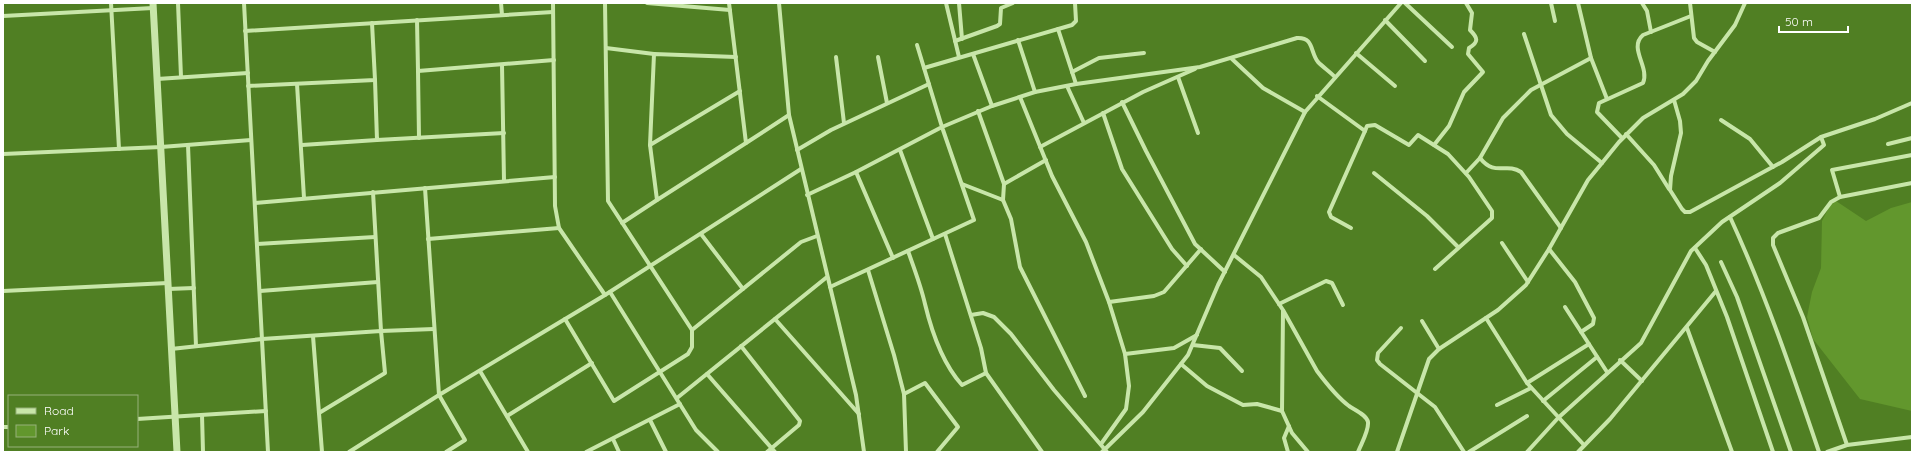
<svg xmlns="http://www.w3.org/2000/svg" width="1915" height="455" viewBox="0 0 1915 455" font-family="Quicksand,sans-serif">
	<rect width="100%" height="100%" fill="#507f23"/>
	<polygon fill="#62972d" points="1833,199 1866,221 1891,208 1912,202 1912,411 1860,399 1813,339 1807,317 1812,292 1821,268 1822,221"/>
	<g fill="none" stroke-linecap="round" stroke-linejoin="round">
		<g stroke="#c8e6a9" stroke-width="4">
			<polyline points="111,3 119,149"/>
			<polyline points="178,3 181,77"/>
			<polyline points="244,3 268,452"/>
			<polyline points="501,3 502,15"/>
			<polyline points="553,3 555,206 559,228 605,295 801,169"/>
			<polyline points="647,3 730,10"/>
			<polyline points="729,3 746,143 789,115"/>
			<polyline points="779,3 789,115 856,395 864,452"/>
			<polyline points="946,3 959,57"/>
			<polyline points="959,3 962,39"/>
			<polyline points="1405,3 1452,47"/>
			<polyline points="1551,3 1555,21"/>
			<polyline points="1642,3 1647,11 1651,32"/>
			<polyline points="1690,3 1694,38 1697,42 1715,52"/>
			<polyline points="3,16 153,8"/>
			<polyline points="417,20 418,71 554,60"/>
			<polyline points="1385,20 1425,61"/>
			<polyline points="1058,29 1076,84"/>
			<polyline points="245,31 553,12"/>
			<polyline points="1524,34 1551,115 1567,134 1602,163"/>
			<polyline points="1018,40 1035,92"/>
			<polyline points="955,41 997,26 1000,24 1001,8 1013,3"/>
			<polyline points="606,48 654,54"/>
			<polyline points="1356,53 1395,86"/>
			<polyline points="973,54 992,106"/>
			<polyline points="736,57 654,54 650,145 740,91"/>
			<polyline points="836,57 844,123"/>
			<polyline points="878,57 887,103"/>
			<polyline points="1591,58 1607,99"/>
			<polyline points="1232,59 1263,88 1305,112"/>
			<polyline points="502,65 504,181"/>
			<polyline points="924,68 1072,25 1076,21 1075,3"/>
			<polyline points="418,71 419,138"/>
			<polyline points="1072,72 1099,58 1144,53"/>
			<polyline points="1178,77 1198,133"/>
			<polyline points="157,79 248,73"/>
			<polyline points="375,80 377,140 504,133"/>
			<polyline points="297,84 304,198"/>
			<polyline points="248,86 375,80 372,23"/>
			<polyline points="1067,86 1084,123"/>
			<polyline points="1317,96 1365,131 1367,126 1375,125 1409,145 1418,135 1448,154 1469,177 1492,211 1492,218 1435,269"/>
			<polyline points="1020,97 1052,176 1086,242 1109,302 1125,354 1129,386 1126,409 1101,444"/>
			<polyline points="1674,100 1680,121 1681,133 1671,176 1670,190 1682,209 1685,212 1690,212 1782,162 1821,137 1875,119 1912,103"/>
			<polyline points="1122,102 1146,151 1195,244 1225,272"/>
			<polyline points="978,111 1004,184 1046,160"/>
			<polyline points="1103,113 1122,169 1172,249 1187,266"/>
			<polyline points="1721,120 1750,139 1773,167"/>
			<polyline points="1626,134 1654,165 1669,189"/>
			<path d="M1622,138L1597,112L1599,103L1643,83C1650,67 1628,48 1643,35L1691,16"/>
			<polyline points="1888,144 1912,138"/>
			<polyline points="188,145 196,346"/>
			<polyline points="302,145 377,140"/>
			<polyline points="650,145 657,200 746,143"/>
			<path d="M1434,145L1449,126L1464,92L1483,72L1468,54L1469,48C1479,42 1478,38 1470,30L1472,13L1466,3"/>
			<polyline points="1040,147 1143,92 1195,69"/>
			<polyline points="797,150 831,130 929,84"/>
			<polyline points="900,150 933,239"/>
			<polyline points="3,154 161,147 251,140"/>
			<path d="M1480,158C1495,177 1506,162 1521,172L1561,228"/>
			<polyline points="856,172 893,258"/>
			<polyline points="1374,173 1427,216 1458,247"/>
			<polyline points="1466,173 1480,158 1503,118 1531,90 1591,58 1578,3"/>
			<polyline points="962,184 1003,200"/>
			<polyline points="1004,184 1003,200 1011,219 1020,267 1085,396"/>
			<polyline points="425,188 439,395 605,295"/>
			<polyline points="373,192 381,331 434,329"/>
			<polyline points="807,195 856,172 942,127 917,45"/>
			<polyline points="1840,197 1832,170 1912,155"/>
			<polyline points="255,203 555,177"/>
			<path d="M1730,217C1765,293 1792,372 1819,452"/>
			<polyline points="622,223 657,200"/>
			<polyline points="1351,228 1331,217 1329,212 1365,131"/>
			<polyline points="701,234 743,289"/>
			<polyline points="945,234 981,348 986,373 1042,452"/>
			<polyline points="428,239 559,228"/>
			<polyline points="1502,243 1528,282"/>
			<polyline points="257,244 375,237"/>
			<polyline points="1695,248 1706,265 1727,317 1773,452"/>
			<polyline points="1549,249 1575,282 1594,318 1593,324 1581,332"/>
			<path d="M908,251C914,268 921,286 925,304C932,333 942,363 962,385L986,373"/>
			<path d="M1234,255L1261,277L1283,310L1317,371C1326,383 1337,397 1349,406C1355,410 1367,415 1368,422C1369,431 1361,444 1358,452"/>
			<polyline points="1721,262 1737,297 1791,452"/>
			<polyline points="868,270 894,355 904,394 906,452"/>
			<path d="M830,287L974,220L942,127L992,106L1035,92L1076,84L1200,67L1297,38C1314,37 1310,52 1318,62C1323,67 1330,72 1335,77"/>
			<polyline points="168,289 194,288"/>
			<polyline points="3,291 168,283"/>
			<polyline points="260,291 378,282"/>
			<polyline points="610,292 696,430 718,452"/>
			<polyline points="1109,302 1154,296 1164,292 1201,249"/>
			<polyline points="1279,304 1326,281 1332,283 1343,305"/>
			<polyline points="1565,307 1607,372"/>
			<polyline points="1283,311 1282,411 1292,433 1308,452"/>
			<polyline points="971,315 983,313 994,317 1011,334 1054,390 1107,452"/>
			<polyline points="1486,318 1527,383 1584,445"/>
			<polyline points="565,319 614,401 688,354 692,347 692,330 608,201 605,3"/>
			<polyline points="775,319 859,414"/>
			<polyline points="1422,321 1439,349"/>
			<polyline points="1401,328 1378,353 1377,360 1380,364 1435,407 1464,452"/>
			<polyline points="1687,328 1732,452"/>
			<polyline points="692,330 801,242 817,236"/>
			<polyline points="313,336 322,452"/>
			<polyline points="1193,345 1220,348 1242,371"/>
			<polyline points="741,346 800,421 799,425 767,452"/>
			<polyline points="171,349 262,339 381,331 385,373 319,413"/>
			<polyline points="1125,354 1174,348 1197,335"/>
			<polyline points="1620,360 1642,381"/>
			<polyline points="1181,364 1207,386 1243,405 1257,404 1282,411"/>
			<polyline points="480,371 528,452"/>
			<polyline points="707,374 775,452"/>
			<polyline points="1527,383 1589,344"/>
			<polyline points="904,394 925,383 958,427 937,452"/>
			<polyline points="677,398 827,277"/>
			<polyline points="1543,401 1597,357"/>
			<polyline points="1497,405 1531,388"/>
			<polyline points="202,415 203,452"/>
			<polyline points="507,416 592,363"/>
			<polyline points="137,419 266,411"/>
			<polyline points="650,420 666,452"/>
			<polyline points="3,427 9,427"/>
			<polyline points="613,439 619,452"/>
			<polyline points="1847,445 1803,317 1773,245 1773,238 1778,233 1819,218 1831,202 1840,197 1912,183"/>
			<polyline points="349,452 439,395 465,440 446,452"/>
			<polyline points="586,452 680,404"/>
			<polyline points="1102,452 1143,412 1188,355 1218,285 1305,112 1401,3"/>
			<polyline points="1288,452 1284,438 1289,426"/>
			<polyline points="1397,452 1429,359 1439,349 1498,310 1526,285 1549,249 1588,180 1602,163 1619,142 1643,118 1683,94 1696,81 1708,61 1735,25 1745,3"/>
			<polyline points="1469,452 1527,416"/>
			<polyline points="1527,452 1558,418 1641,343 1691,251 1722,222 1780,183 1824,145 1821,137"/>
			<polyline points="1578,452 1610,419 1716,291"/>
			<polyline points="1827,452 1847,445 1912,437"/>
		</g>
		<polyline stroke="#c8e6a9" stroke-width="7" points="153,3 177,452"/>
	</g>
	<rect width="1915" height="455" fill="none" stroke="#ffffff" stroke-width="8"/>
	<rect x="8" y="395" width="130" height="52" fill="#507f23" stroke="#96b27b"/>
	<rect x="16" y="408" width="20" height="6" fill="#c8e6a9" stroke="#96b27b"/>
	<text x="44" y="415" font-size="12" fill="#ffffff">Road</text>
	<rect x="16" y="425" width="20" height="12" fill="#62972d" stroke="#96b27b"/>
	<text x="44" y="435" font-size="12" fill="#ffffff">Park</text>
	<path d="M1779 26v6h69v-6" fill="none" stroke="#ffffff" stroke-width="2"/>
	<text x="1785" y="26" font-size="12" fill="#ffffff" stroke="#507f23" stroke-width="3" paint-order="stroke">50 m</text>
</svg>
